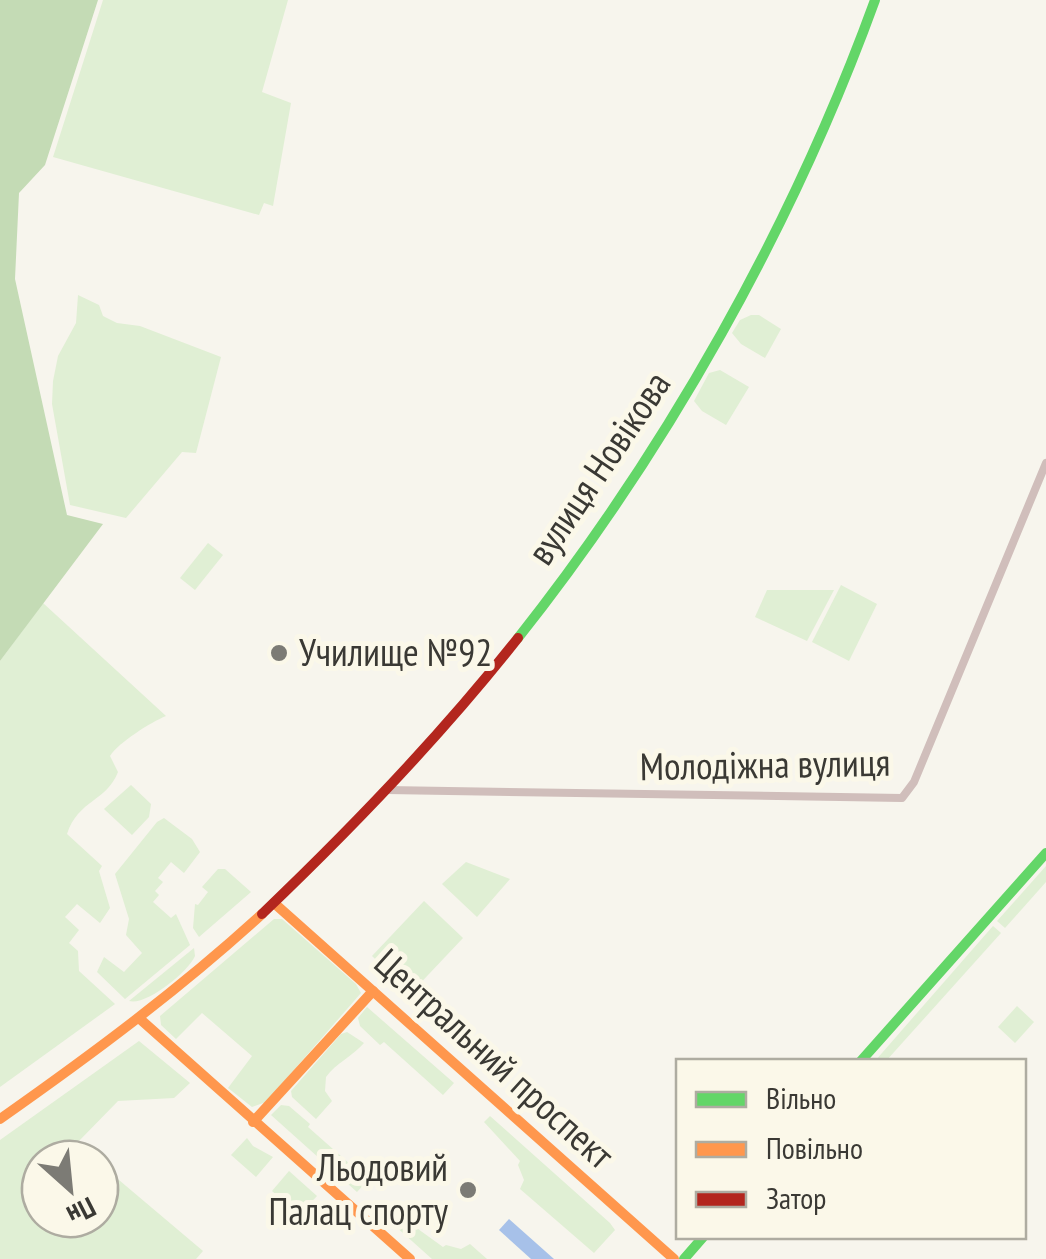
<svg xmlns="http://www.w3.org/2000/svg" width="1046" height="1259" viewBox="0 0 1046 1259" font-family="'PT Sans Narrow',sans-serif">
	<rect width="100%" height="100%" fill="#f7f5ed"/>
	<g fill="#e0efd4">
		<polygon points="103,0 288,0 262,92 291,103 273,206 264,203 259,215 53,157"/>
		<polygon points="78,295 99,305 103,316 117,323 140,326 221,357 196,453 182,452 126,518 70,505 52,404 53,381 58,356 76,323"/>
		<polygon points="751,315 759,315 781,329 765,358 741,344 732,333 740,320"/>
		<polygon points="720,370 749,387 726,425 702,411 694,401 709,373"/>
		<polygon points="208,543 223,555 195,590 180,578"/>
		<polygon points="841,585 877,604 849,661 812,642"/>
		<polygon points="767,590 834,590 807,641 755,617"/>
		<path d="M43,603L166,716C151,722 118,743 110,756L118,772C107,801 78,800 67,834L102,866L99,871L110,908L100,923L77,904L65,917L79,930L69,943L78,951L79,971L115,1004L0,1087V661Z"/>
		<polygon points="131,785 151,804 149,817 132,835 104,809"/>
		<polygon points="164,818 192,839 200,852 184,873 171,862 158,878 163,882 155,891 159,895 153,902 171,918 176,914 190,945 125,999 97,972 104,957 124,972 142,953 126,935 129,919 115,874 157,822"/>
		<polygon points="466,862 510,879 477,917 442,884"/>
		<polygon points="1046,866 1046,882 1005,928 997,921"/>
		<polygon points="218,869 225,869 251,892 199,937 193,928 195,904 198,905 208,892 202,887"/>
		<polygon points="424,901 463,938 411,993 372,956"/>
		<polygon points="274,919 282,919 356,984 361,993 266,1102 252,1107 228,1088 252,1056 202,1013 176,1039 161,1025 160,1016"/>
		<polygon points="993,926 1001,933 886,1061 875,1061"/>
		<path d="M194,948L195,956C188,972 146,1006 129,1001Z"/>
		<polygon points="1017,1006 1034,1022 1015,1043 998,1027"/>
		<polygon points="367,1007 454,1083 443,1095 384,1042 380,1045 360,1026 358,1018"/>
		<path d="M347,1032L364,1043C353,1056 336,1063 326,1077L325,1091L332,1101L316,1119L292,1097L291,1091L341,1034Z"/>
		<polygon points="139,1041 190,1083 174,1098 118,1101 77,1143 94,1159 40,1159 40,1219 100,1219 100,1164 203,1251 196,1259 0,1259 0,1140"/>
		<polygon points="281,1105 289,1106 310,1124 308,1127 368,1180 357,1192 271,1115"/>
		<polygon points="490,1116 610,1223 615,1230 594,1253 520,1189 524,1180 518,1165 520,1161 484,1122"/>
		<polygon points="247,1138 253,1146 273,1157 256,1177 231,1155"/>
		<polygon points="289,1171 317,1196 299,1215 272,1191"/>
		<polygon points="400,1216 443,1247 446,1245 461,1249 470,1244 487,1259 432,1259 393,1224"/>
	</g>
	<polygon fill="#c4dbb5" points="0,0 98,0 45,165 19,193 15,279 67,515 103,524 0,661"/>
	<polygon fill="#a7c1e9" points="509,1219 554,1259 531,1259 499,1230"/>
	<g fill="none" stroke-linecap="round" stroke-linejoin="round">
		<polyline stroke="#d0bebb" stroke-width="8" points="387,790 902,798 914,782 1046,463"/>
		<g stroke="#63d668" stroke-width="10">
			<path d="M518,638C667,450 793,226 875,0"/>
			<polyline points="860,1062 1046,853"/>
			<polyline points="684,1259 704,1236"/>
		</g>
		<g stroke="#ff974d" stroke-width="10">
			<polyline points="274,903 674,1259"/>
			<polyline points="140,1019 410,1259"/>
			<path d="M0,1119C91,1055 180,989 262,914"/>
			<polyline points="253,1122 373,991"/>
		</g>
		<path stroke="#b3261e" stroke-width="10" d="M262,914C353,827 440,737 518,638"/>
	</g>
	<g fill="#7c7b75" stroke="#fbf8e9" stroke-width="4">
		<circle cx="279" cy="653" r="10"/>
		<circle cx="468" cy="1190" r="10"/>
	</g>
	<g text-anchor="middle" stroke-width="10" stroke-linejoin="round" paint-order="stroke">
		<g font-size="38" fill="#3a3934" stroke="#fbf8e9">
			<text transform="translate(599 468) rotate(-56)" y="13">вулиця Новікова</text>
			<text transform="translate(765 765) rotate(-1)" y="13">Молодіжна вулиця</text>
			<text transform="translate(494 1059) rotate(42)" y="13">Центральний проспект</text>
		</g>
		<g font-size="38" fill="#3a3934" stroke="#fbf8e9" text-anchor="start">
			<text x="299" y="666">Училище №92</text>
			<text x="448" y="1181" text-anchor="end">Льодовий<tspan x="448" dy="44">Палац спорту</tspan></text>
		</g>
	</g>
	<rect x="676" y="1059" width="350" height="180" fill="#fbf8e9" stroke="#aeaca1" stroke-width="2.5"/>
	<rect x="696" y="1092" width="50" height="15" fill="#63d668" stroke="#aeaca1" stroke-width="2.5"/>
	<text x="766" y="1109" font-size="30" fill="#3a3934">Вільно</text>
	<rect x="696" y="1142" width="50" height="15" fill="#ff974d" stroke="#aeaca1" stroke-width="2.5"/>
	<text x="766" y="1159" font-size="30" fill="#3a3934">Повільно</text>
	<rect x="696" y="1192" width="50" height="15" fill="#b3261e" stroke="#aeaca1" stroke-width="2.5"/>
	<text x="766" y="1209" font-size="30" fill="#3a3934">Затор</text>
	<g transform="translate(70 1189) rotate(153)"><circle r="48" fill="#fbf8e9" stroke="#aeaca1" stroke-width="2.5"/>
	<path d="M0-8L18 38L0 25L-18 38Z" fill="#7c7b75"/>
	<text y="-15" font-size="28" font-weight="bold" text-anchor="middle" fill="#3a3934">Пн</text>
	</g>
</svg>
